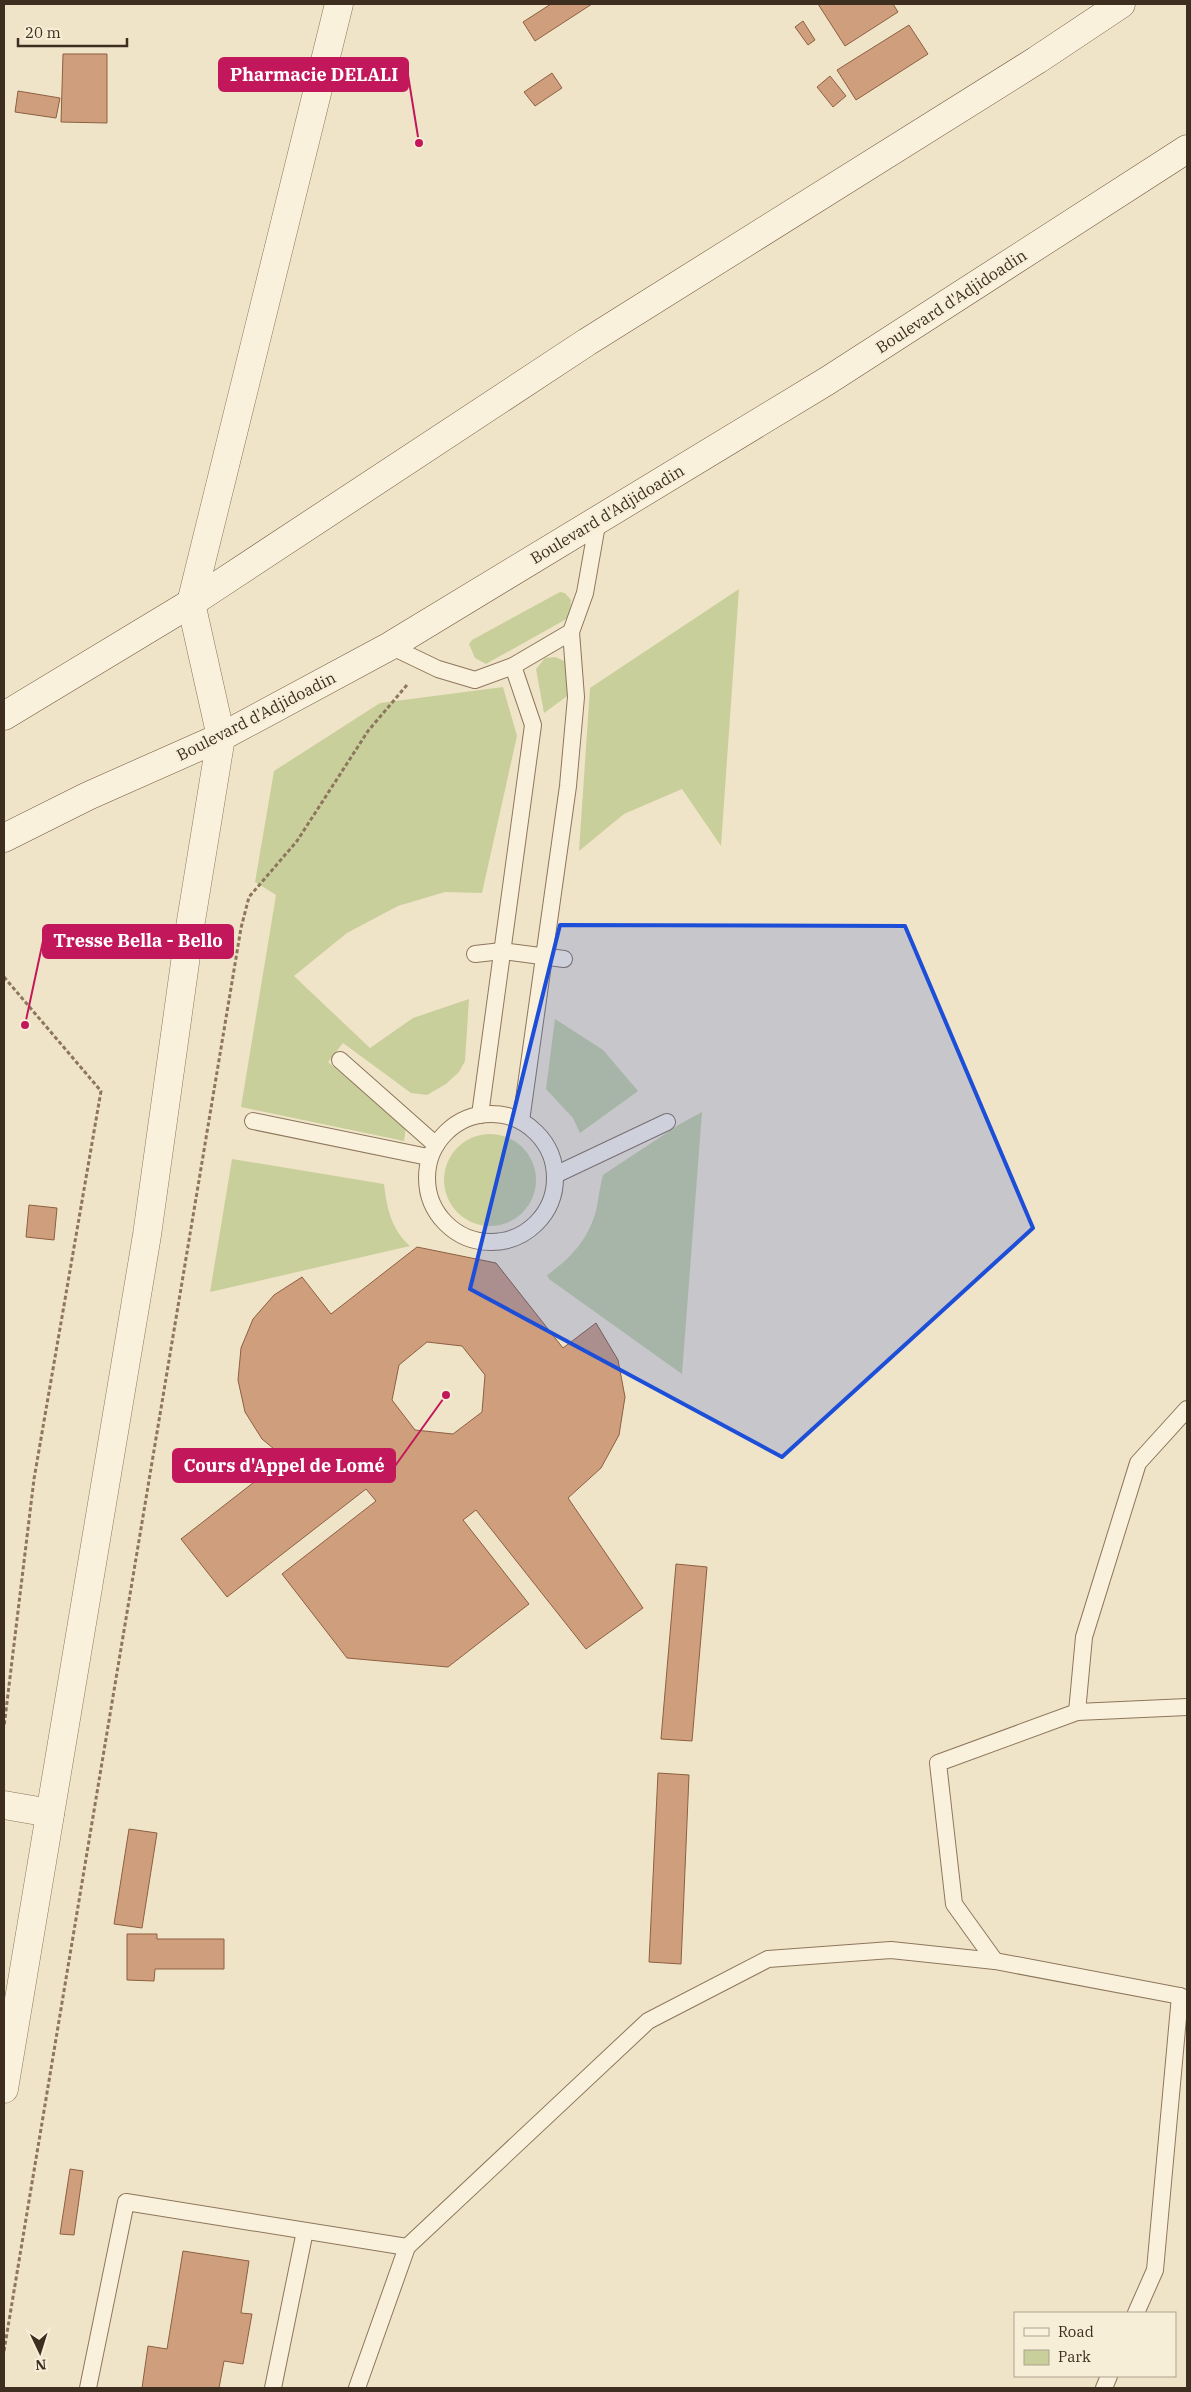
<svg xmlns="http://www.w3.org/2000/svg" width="1191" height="2392" viewBox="0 0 1191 2392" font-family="'IBM Plex Serif',serif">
	<rect width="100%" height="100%" fill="#f0e4c8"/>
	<g fill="#c9cf9b">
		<polygon points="739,589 721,846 682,789 624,814 579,851 590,688"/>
		<polygon points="560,592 565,593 571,600 570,617 486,664 475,658 469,644 472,640"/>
		<polygon points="555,657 567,662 570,694 544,713 536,669 545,658"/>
		<polygon points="503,687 517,736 482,893 445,892 398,906 347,933 294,976 370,1048 413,1018 469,999 465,1061 459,1072 446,1084 427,1095 411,1093 343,1043 328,1062 406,1127 404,1141 241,1107 276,895 255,882 274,771 380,703"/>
		<polygon points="555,1019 603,1050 638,1091 580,1133 573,1118 546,1089"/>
		<path d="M702,1112L682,1374L549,1279L547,1275C572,1258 591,1236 597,1206C599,1195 600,1186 603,1175L680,1124Z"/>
		<circle cx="490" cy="1180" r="46"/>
		<path d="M232,1159L384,1184C387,1208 391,1229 410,1246L210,1292Z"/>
	</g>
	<g fill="#cf9f7d" stroke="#8d5f41" fill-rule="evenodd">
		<polygon points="551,4 592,4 535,41 523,22"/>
		<polygon points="818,4 893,4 898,12 845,46"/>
		<polygon points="803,21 815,40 808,45 795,27"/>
		<polygon points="909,25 928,54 856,100 837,70"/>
		<polygon points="63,54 107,54 107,123 61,122"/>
		<polygon points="552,73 562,88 535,106 524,92"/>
		<polygon points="830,76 846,96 833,107 817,87"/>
		<polygon points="18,91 60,98 56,118 15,112"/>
		<polygon points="29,1205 57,1208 54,1240 26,1237"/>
		<path d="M417,1247L496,1263L563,1348L596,1323L618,1360L625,1397L619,1435L601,1468L568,1498L643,1608L586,1649L476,1510L463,1520L529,1604L448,1667L347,1658L282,1574L376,1501L366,1489L227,1597L181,1539L285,1458L262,1439L245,1412L238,1380L241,1348L253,1319L274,1295L302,1277L331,1314ZM427,1342L462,1346L485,1375L482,1412L453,1434L415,1430L392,1400L399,1365Z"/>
		<polygon points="676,1564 707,1567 692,1741 661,1739"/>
		<polygon points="658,1773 689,1775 681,1964 649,1962"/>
		<polygon points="129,1829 157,1833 142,1928 114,1924"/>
		<polygon points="127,1934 157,1934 157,1939 224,1939 224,1969 155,1969 154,1981 127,1980"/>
		<polygon points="70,2169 83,2171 74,2235 60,2234"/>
		<polygon points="183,2251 249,2261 241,2313 252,2314 243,2364 224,2361 219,2388 142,2388 148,2346 167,2349"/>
	</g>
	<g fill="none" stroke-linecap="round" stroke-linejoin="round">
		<defs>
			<g id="service">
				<polyline points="390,646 438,669 475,680 513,666 571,632 585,593 598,519"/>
				<polyline points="475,954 502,951 564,959"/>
				<polyline points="340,1060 436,1145"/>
				<circle cx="491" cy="1178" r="64"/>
				<polyline points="480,1115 533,725 513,666"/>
				<polyline points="253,1121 428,1157"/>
				<polyline points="521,1121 568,786 576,697 571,632"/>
				<polyline points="555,1175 667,1122"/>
				<polyline points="1077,1712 1084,1637 1138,1463 1187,1409"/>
				<polyline points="995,1961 954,1904 938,1763 1077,1712 1187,1707"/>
				<polyline points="1136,2313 1155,2270 1180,1996 1187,1999"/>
				<polyline points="88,2388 126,2202 407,2247"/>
				<polyline points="273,2388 305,2231"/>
				<polyline points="357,2388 407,2247 648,2021 768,1959 891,1950 995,1961 1180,1996"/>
				<polyline points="1104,2388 1109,2376"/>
			</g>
			<g id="minor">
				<polyline points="191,603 339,4"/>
				<polyline points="4,1805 50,1813"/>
			</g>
			<polyline id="tertiary" points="4,2089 147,1235 190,927 221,737 191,603"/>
			<g id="secondary">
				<polyline points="4,716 191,603 587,342 1037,60 1121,4"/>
				<polyline points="4,838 88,796 221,737 390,646 827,381 1187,149"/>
			</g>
		</defs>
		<use href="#service" stroke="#8d765c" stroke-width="18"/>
		<use href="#minor" stroke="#8d765c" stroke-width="29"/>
		<use href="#tertiary" stroke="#8d765c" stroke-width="29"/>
		<use href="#secondary" stroke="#6f573f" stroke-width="29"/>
		<g stroke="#8d765c" stroke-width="3" stroke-dasharray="4 2.5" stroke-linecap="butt">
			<polyline points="4,977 101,1091 34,1479 4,1727"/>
			<polyline points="4,2351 241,928 249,897 297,841 368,731 407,685"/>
		</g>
		<use href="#service" stroke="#faf1dc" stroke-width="16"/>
		<use href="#minor" stroke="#faf1dc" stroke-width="28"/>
		<use href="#tertiary" stroke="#faf1dc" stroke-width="28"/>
		<use href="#secondary" stroke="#faf1dc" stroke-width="28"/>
	</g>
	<path fill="#1d4ed8" fill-opacity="0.2" stroke="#1d4ed8" stroke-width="4" stroke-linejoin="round" d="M560,925L905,926L1033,1228L782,1457L470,1289Z"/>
	<g text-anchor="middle" stroke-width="5" stroke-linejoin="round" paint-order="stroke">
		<g font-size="16" fill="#3d2e20" stroke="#f7eed8">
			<text transform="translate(951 301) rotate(-33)" y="6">Boulevard d'Adjidoadin</text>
			<text transform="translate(607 514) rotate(-31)" y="6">Boulevard d'Adjidoadin</text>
			<text transform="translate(256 716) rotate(-27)" y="6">Boulevard d'Adjidoadin</text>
		</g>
	</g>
	<path fill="none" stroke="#c2185b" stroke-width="2" d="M419 143L408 75M25 1025L43 941M446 1395L395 1466"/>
	<g fill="#c2185b" stroke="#f7eed8" stroke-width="2">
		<circle cx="419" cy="143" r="5"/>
		<circle cx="25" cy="1025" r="5"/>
		<circle cx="446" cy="1395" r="5"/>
	</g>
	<g fill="#c2185b" stroke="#c2185b" stroke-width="2">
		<rect x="219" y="58" width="189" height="33" rx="5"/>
		<rect x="43" y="925" width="190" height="33" rx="5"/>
		<rect x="173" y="1449" width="222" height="33" rx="5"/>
	</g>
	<g font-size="18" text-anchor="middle" font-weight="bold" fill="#fff">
		<text x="314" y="81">Pharmacie DELALI</text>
		<text x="138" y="947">Tresse Bella - Bello</text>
		<text x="284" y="1472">Cours d'Appel de Lomé</text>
	</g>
	<rect width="1191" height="2392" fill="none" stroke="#3d2e20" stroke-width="10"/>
	<rect x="1014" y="2312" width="162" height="65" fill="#f7eed8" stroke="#ada18e"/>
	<rect x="1024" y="2328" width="25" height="8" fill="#faf1dc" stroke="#ada18e"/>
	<text x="1058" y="2337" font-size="15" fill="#3d2e20">Road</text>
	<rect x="1024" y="2350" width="25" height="15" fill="#c9cf9b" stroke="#ada18e"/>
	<text x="1058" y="2362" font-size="15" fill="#3d2e20">Park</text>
	<g transform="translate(40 2352) rotate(176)" stroke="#f7eed8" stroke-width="4" paint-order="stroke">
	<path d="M0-4L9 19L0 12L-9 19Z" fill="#3d2e20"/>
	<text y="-8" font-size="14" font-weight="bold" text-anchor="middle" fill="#3d2e20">N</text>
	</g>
	<path d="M18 38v8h109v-8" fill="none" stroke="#3d2e20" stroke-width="2.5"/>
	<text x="25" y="38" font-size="15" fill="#3d2e20" stroke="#f7eed8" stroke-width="4" paint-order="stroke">20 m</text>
</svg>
